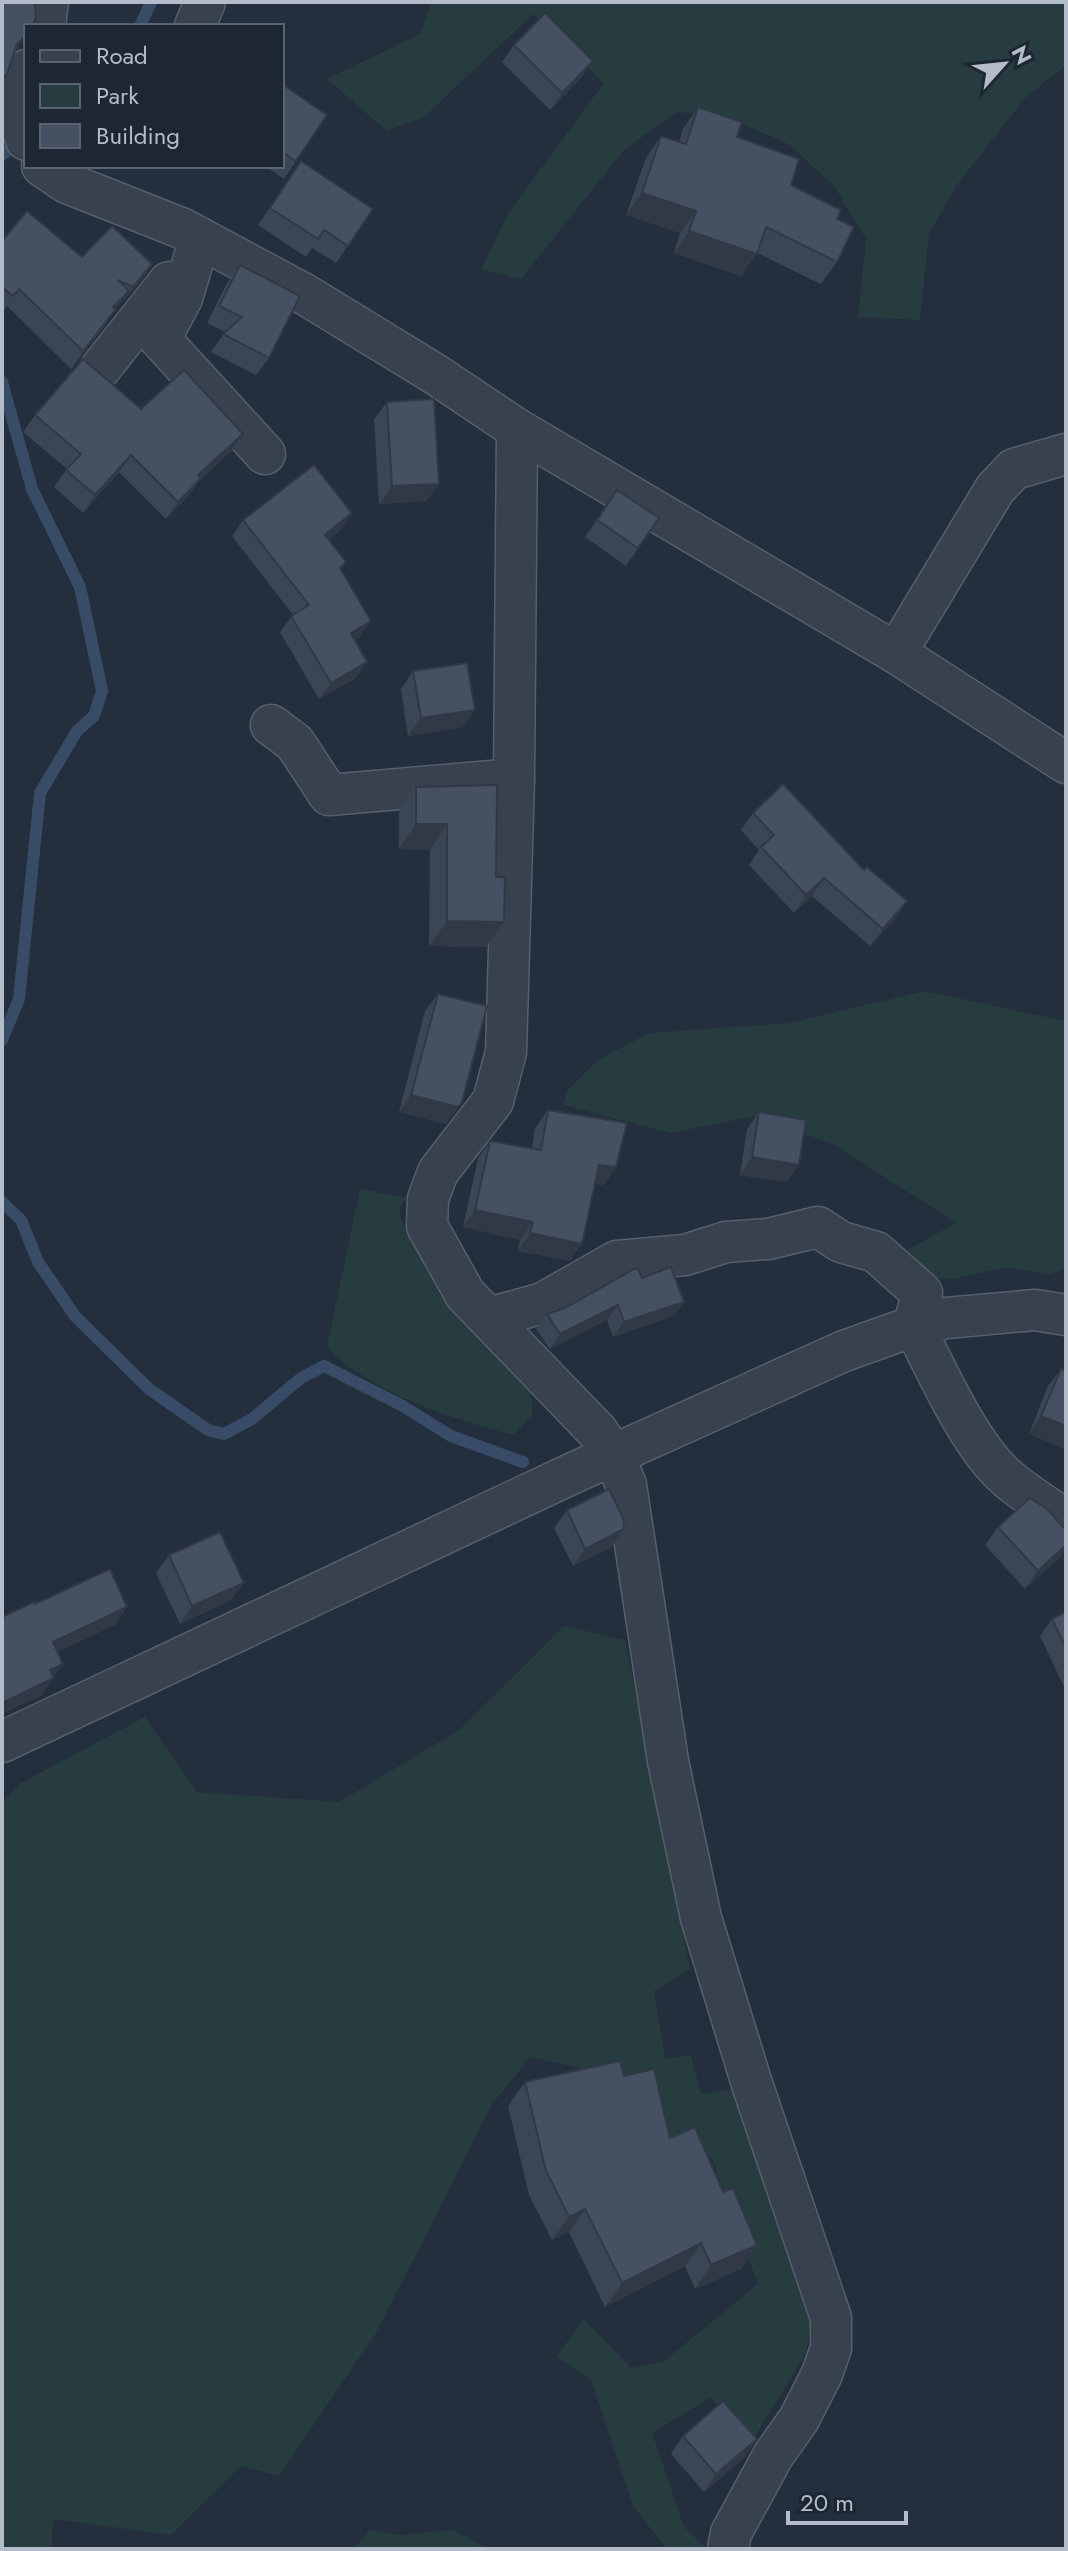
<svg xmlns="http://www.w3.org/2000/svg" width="1068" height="2551" viewBox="0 0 1068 2551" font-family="Jost,sans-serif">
	<rect width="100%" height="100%" fill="#242f3e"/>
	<g fill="#263c3f">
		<polygon points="432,2 1066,2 1066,65 1025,98 957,185 929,233 920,320 858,317 866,239 834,186 790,145 725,116 677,112 624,150 521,279 481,269 509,212 604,83 533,14 424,117 387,131 327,79 420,34"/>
		<polygon points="924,991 1066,1021 1066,1268 1050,1275 1008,1267 952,1279 924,1277 907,1250 956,1223 835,1145 755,1116 671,1133 563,1105 567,1091 598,1060 649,1033 790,1023"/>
		<path d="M360,1189L407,1198L399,1208L402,1221L442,1297L531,1389L532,1416L514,1435C461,1421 412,1406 365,1377C350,1367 338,1360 327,1346Z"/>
		<polygon points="564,1626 625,1640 690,1969 654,1991 665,2059 691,2055 701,2094 736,2089 813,2317 805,2355 754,2438 710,2398 652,2433 684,2527 707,2549 667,2549 633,2506 591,2379 556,2357 584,2319 631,2368 663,2362 758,2284 711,2156 666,2137 644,2083 531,2057 492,2104 378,2330 279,2476 241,2466 171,2535 53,2519 51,2549 2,2549 2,1803 19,1784 145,1717 197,1792 339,1802 459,1730"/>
		<polygon points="370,2530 401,2535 453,2530 488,2549 354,2549"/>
	</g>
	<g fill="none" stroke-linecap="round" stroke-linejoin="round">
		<g stroke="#394c67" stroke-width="12">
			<polyline points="140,26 151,2"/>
			<polyline points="2,155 11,148"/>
			<polyline points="2,382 32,489 80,587 102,691 94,716 77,731 40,793 19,999 2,1040"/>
			<polyline points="2,1202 21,1220 38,1262 75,1316 149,1389 208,1430 224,1434 252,1419 301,1378 324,1366 401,1405 451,1436 523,1462"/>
		</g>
		<defs>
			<g id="minor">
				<polyline points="45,26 48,2"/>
				<polyline points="195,26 205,2"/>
				<path d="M26,70C14,95 17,114 26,140"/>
				<polyline points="42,166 67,183 181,228 306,295 435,374 517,429 896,653 1066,763"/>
				<polyline points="200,238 182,298 160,339 265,454"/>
				<polyline points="100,369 169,282"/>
				<polyline points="517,429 514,779 506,1052 493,1101 438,1172 428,1199 427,1226 465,1294 598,1432 614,1455 626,1485 668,1761 701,1918 751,2081 831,2318 831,2348 822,2374 799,2419 773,2456 731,2533 728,2549"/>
				<polyline points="896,653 995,489 1014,469 1066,454"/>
				<polyline points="271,725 295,743 329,795 514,779"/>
				<path d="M489,1318L543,1303L617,1261L685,1255L726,1242L768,1239L818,1227L841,1242L876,1252L922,1293L914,1326C936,1369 970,1446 1006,1477C1024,1493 1046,1506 1066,1520"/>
				<polyline points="2,1742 571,1474 844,1351 914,1326 946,1318 1035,1310 1066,1315"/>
			</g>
		</defs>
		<use href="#minor" stroke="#565f6c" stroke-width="43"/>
		<use href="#minor" stroke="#38414e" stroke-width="40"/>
	</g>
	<g fill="#3b4654">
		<polygon points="514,45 581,78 550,110 502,62"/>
		<polygon points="282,84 327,115 284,179 265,166 282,166"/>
		<polygon points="698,107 737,137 791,185 837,219 837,262 821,284 757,253 741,276 674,253 680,233 626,215 646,158 661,136 679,142 683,129"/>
		<polygon points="301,161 373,209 336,263 312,248 306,257 258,225"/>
		<polygon points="2,241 82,257 152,264 140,282 119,304 104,327 71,369 7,306 2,313"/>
		<polygon points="240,265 269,358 256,375 211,352 225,332 207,323 227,283"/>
		<polygon points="387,402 439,484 426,501 379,504 374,419"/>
		<polygon points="141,409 243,434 231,451 199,481 189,495 166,519 119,472 83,513 54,487 67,469 23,432 35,415"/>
		<polygon points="617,490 659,518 626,566 585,537"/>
		<polygon points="243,520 341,530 329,539 346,562 341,570 360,637 355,640 356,678 319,699 280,632 293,615 232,536"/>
		<polygon points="413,671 463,727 408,736 401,689"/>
		<polygon points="416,787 496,877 504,922 486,947 429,946 430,850 399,849 399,812"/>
		<polygon points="753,813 864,870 907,901 895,919 870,946 812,896 794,913 749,865 759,850 741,830"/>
		<polygon points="438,994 446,1124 399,1112 425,1011"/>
		<polygon points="548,1110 616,1167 604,1185 595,1184 570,1261 518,1251 520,1240 463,1227 478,1158 490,1141 532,1149 535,1128"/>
		<polygon points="759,1112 787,1182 740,1175 747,1129"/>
		<polygon points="642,1278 684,1302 673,1316 613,1337 607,1320 550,1349 536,1329 547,1314 565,1308"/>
		<polygon points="1061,1369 1066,1449 1029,1434 1048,1386"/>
		<polygon points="567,1510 612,1547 573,1566 554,1528"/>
		<polygon points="998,1527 1061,1556 1025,1589 985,1545"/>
		<polygon points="169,1555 231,1600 180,1624 156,1573"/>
		<polygon points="1066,1612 1066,1691 1040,1636 1052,1619"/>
		<polygon points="624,2076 670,2138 723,2192 757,2245 741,2269 695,2289 685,2266 605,2307 569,2232 552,2240 529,2195 508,2106 525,2082"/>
		<polygon points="683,2436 745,2457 704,2492 671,2454"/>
	</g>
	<g fill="#303945">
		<polygon points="26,35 17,50 5,61 17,44"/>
		<polygon points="593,61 581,78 550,110 562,93"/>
		<polygon points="642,193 696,211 680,233 626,215"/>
		<polygon points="689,231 757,254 741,276 674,253"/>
		<polygon points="152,264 140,282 120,305 133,287"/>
		<polygon points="129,291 116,309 113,307"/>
		<polygon points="116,309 104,327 71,369 83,351"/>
		<polygon points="243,434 231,451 199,481 189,495 166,519 198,475"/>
		<polygon points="131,455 119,472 83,513 95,495"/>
		<polygon points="439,484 426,501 379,504 392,486"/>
		<polygon points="352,513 341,530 314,551 325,535"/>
		<polygon points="371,621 360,637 340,649 351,633"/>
		<polygon points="367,662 356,678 319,699 331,683"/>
		<polygon points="475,710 463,727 408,736 421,718"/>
		<polygon points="416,824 447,824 430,850 399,849"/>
		<polygon points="824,878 812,896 794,913 806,895"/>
		<polygon points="907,901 895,919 870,946 883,929"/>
		<polygon points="447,921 504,922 486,947 429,946"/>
		<polygon points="411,1095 462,1102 446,1124 399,1112"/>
		<polygon points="752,1157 799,1165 787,1182 740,1175"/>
		<polygon points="599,1165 616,1167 604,1185 587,1183"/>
		<polygon points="475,1210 533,1222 520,1240 463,1227"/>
		<polygon points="530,1233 582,1244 570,1261 518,1251"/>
		<polygon points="684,1302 673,1316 613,1337 624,1322"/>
		<polygon points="618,1305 607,1320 550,1349 560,1334"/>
		<polygon points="1041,1416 1066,1426 1066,1449 1029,1434"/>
		<polygon points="624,1529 612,1547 573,1566 585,1549"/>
		<polygon points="1066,1545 1066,1549 1061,1556 1025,1589 1038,1571"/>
		<polygon points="244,1583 231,1600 180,1624 192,1606"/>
		<polygon points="127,1607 115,1625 41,1660 53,1642"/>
		<polygon points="63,1664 41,1696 2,1714 2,1703 50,1670"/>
		<polygon points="585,2209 569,2232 552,2240 569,2217"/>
		<polygon points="701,2243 685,2266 605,2307 622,2283"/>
		<polygon points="757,2245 741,2269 695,2289 711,2265"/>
		<polygon points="757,2439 745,2457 704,2492 716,2474"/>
	</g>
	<g fill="#455162" stroke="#303945" stroke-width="2">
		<polygon points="2,2 35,2 36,18 32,26 26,26 26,35 17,44 6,77 2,74"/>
		<polygon points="545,13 593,61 562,93 514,45"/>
		<polygon points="282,84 327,115 296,161 282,152"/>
		<polygon points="698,107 742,122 737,137 799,159 791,185 841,210 837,219 854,227 837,262 766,227 757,254 689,231 696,211 642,193 661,136 686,144"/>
		<polygon points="301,161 373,209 348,246 324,230 318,239 270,208"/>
		<polygon points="27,211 82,257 112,226 152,264 133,287 118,280 129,291 113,307 116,309 83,351 19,289 13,296 2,287 2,241"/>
		<polygon points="240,265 300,296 269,358 223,334 242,317 219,306"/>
		<polygon points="83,359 141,409 184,370 243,434 198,475 201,478 178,502 131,455 95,495 66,470 81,454 35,415"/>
		<polygon points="434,399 439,484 392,486 387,402"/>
		<polygon points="314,465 352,513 325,535 346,562 340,568 371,621 351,633 367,662 331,683 291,616 309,605 243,520"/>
		<polygon points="617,490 659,518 638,548 597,520"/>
		<polygon points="467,663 475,710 421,718 413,671"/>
		<polygon points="783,784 864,870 867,867 907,901 883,929 824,878 806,895 761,847 774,835 753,813"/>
		<polygon points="497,785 496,877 505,877 504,922 447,921 447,824 416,824 416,787"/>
		<polygon points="438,994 487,1006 462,1102 458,1107 411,1095"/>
		<polygon points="548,1110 627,1123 616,1167 599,1165 582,1244 530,1233 533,1222 475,1210 490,1141 541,1150"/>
		<polygon points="759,1112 806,1120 799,1165 752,1157"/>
		<polygon points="671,1267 684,1302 624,1322 618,1305 560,1334 547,1314 565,1308 634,1269 638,1269 642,1278"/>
		<polygon points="1061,1369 1066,1371 1066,1426 1041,1416"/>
		<polygon points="609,1489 623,1518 624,1529 585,1549 567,1510"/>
		<polygon points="1030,1498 1047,1509 1066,1530 1066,1545 1038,1571 998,1527"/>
		<polygon points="220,1532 244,1583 192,1606 169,1555"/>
		<polygon points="110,1569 127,1607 53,1642 63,1664 50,1670 54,1678 2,1703 2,1617 34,1602 35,1604"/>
		<polygon points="1066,1612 1066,1648 1052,1619"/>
		<polygon points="620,2061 624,2076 654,2069 670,2138 695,2127 723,2192 733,2188 757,2245 711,2265 701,2243 622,2283 585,2209 569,2217 546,2171 525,2082"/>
		<polygon points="723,2401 757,2439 716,2474 683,2436"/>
	</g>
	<rect width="1068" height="2551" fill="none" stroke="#b4bcc9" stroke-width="8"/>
	<rect x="24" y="24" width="260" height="144" fill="#1d2633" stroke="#59626f" stroke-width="2"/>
	<rect x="40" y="50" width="40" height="12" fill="#38414e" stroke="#59626f" stroke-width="2"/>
	<text x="96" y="64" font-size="24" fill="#b4bcc9">Road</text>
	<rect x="40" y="84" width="40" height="24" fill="#263c3f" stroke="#59626f" stroke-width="2"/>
	<text x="96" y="104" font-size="24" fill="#b4bcc9">Park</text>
	<rect x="40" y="124" width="40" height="24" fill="#455162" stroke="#59626f" stroke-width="2"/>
	<text x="96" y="144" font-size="24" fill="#b4bcc9">Building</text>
	<g transform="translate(1004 64) rotate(63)" stroke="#1d2633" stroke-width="6" paint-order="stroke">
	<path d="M0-6L14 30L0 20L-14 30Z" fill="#b4bcc9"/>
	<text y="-12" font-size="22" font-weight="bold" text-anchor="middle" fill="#b4bcc9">N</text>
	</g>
	<path d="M788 2511v12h118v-12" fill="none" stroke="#b4bcc9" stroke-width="4"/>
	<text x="800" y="2511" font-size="24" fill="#b4bcc9" stroke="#1d2633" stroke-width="6" paint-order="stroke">20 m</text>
</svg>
